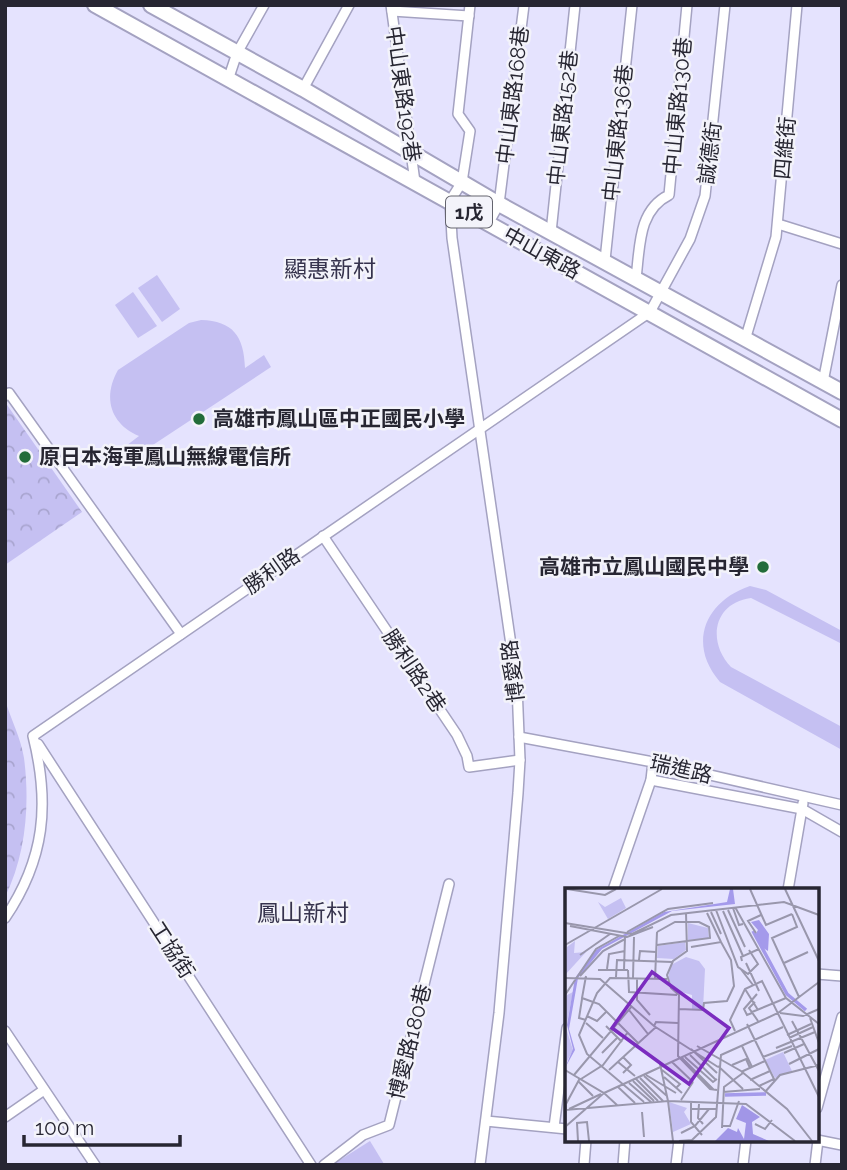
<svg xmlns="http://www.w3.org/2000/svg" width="847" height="1170" viewBox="0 0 847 1170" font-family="Raleway,'Noto Sans TC',sans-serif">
	<defs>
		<pattern id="park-crowns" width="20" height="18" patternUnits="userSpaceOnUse" patternTransform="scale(1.75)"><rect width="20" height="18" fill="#c5c0f2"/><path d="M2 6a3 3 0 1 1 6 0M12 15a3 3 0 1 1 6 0" fill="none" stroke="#a9a5d0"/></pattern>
	</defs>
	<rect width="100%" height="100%" fill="#e5e3fe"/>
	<g fill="#c5c0f2">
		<polygon points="157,275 180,309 162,322 138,288"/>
		<polygon points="133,292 157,326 138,338 115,305"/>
		<path d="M201,320C233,321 244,336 245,368L264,355L271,367L121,466L114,455L139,436C111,424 102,398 118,370L189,323Z"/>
		<path d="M750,586L766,590L842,631V644L751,598C713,603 707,642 731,667L842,727V750L720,682C687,644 705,601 750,586Z"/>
		<polygon points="370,1141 384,1164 332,1165"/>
	</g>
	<g fill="url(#park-crowns)">
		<polygon points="5,402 82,512 5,565"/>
		<path d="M5,700C11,719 21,739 24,758C30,804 26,855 5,897Z"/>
	</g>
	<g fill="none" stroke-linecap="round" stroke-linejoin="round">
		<defs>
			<g id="street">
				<polyline points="391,5 415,182"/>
				<polyline points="470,5 458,114 470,131 462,182 450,201 452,238 517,686 520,760 518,793 499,1013 480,1165"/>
				<polyline points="392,11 469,16"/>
				<polyline points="228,80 237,53 264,5"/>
				<polyline points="303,89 349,5"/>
				<polyline points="488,224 499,204 524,5"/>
				<polyline points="778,224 842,244"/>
				<polyline points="551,232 575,5"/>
				<polyline points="605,260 632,5"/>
				<path d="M636,278C640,247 638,210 669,195L687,5"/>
				<polyline points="745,340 776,237 797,5"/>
				<polyline points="823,382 842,285"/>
				<polyline points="5,396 9,393 181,634"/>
				<polyline points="323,536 457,735 467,756 469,767 520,760"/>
				<polyline points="519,737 653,762 842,805"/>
				<polyline points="38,744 311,1165"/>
				<polyline points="651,780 802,809 842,832"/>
				<polyline points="613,890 651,780 653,762"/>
				<polyline points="788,890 803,803"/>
				<path d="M5,918C45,859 50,804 33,736L650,312L690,239L705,196L725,5"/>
				<polyline points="817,974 842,976"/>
				<polyline points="5,1031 95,1165"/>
				<polyline points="817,1108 842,1017"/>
				<polyline points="5,1117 44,1090"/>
				<polyline points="486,1121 567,1129"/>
				<polyline points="554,1127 567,1028"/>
				<polyline points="817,1140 842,1145"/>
				<polyline points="324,1165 363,1135 389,1125 449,884"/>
				<polyline points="584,1165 586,1140"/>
				<polyline points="623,1165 625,1140"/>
				<polyline points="676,1165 679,1140"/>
				<polyline points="743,1165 746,1140"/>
				<polyline points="815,1165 818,1140"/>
			</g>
			<g id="primary">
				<polyline points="95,5 842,420"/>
				<polyline points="151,5 303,89 499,204 842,392"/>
			</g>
		</defs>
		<use href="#street" stroke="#a4a2c1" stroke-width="12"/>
		<use href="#primary" stroke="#a4a2c1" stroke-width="18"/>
		<use href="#street" stroke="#fff" stroke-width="9"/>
		<use href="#primary" stroke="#fff" stroke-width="14"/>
	</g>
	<g fill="#226c3a" stroke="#f3f3fa" stroke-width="2.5">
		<circle cx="199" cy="419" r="7"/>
		<circle cx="25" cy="457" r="7"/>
		<circle cx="763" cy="567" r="7"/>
	</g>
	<g text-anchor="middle" stroke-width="5" stroke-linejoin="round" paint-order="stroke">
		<rect fill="#f3f3fa" stroke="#64646e" stroke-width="2" x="446" y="196.5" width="46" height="31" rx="5"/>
		<g font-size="19" font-weight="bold" fill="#272632">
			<text x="469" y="219">1戊</text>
		</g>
		<g font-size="21" fill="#272632" stroke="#f3f3fa">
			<text transform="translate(403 94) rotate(82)" y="7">中山東路192巷</text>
			<text transform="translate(513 95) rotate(-83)" y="7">中山東路168巷</text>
			<text transform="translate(678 106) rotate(-85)" y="7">中山東路130巷</text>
			<text transform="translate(563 118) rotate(-84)" y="7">中山東路152巷</text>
			<text transform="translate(618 133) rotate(-84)" y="7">中山東路136巷</text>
			<text transform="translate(785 148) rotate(-85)" y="7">四維街</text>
			<text transform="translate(710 153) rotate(-83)" y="7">誠德街</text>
			<text transform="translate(542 253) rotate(29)" y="7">中山東路</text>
			<text transform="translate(272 571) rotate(-35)" y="7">勝利路</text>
			<text transform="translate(414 671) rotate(56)" y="7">勝利路2巷</text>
			<text transform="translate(513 671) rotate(-97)" y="7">博愛路</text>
			<text transform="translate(681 769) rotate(13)" y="7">瑞進路</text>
			<text transform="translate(172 950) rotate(57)" y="7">工協街</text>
			<text transform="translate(410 1042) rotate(-76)" y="7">博愛路180巷</text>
		</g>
		<g font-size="21" font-weight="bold" fill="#272632" stroke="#f3f3fa" text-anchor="start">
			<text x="213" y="426">高雄市鳳山區中正國民小學</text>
			<text x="39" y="464">原日本海軍鳳山無線電信所</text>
			<text x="749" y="574" text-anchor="end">高雄市立鳳山國民中學</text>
		</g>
		<g font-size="23" fill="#36334d" stroke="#f3f3fa">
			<text x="330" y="277">顯惠新村</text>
			<text x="303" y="921">鳳山新村</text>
		</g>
	</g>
	<g transform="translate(565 888)">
		<rect width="254" height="254" fill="#e5e3fe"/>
		<path d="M56,10L61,20L43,31L33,14L40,19ZM123,35L143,40L144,51L123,52ZM10,53L9,65L21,64L0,87L2,59ZM120,54L121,62L109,71L92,70L93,58ZM104,214L122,220L119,224L126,236L108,244Z" fill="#c5c0f2"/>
		<path d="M177,217L195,229L187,234L188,246L204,253H150L163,240L172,244L173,240L179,251L181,235L171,231Z" fill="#a196e7"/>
		<path d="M121,69L134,73L140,81L138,121H127V107L109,102L103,90L106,77ZM8,104L1,140L8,162L0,177V108ZM218,164L227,183L210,190L200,172Z" fill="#c5c0f2"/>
		<path d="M165,1H168L170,16L107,23L37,61L13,90L4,141L10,162L0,180L8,161L2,137L10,90L31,62L99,24L162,14ZM194,32L204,46L203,63L195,58L190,47L193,42L186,34Z" fill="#a49aeb"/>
		<path fill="none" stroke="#a49aeb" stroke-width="3.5" d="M188,43L222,106L241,122M160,207L201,206"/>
		<path fill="none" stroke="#9997ac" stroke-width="2" d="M2,1L40,7L51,1M185,1L201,37L227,26M220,1L254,73M170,19L221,110L254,136M168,20L174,37L178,36M151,22L173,79L183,86L193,76L184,62M163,22L180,59M158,23L178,68M146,24L156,46M121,25L122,63L108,73L102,87L106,100L114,107L113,168L145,201L152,202M142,25L156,54M227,26L232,39L207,50L234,109M0,35L67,46L106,27L219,14L254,27M5,38L62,49L88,39M62,44L103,21L148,15M191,45L183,33L196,27M0,57L97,1M92,57L145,50L144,39L134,34H110L92,44M15,67L45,46M74,72L75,63L91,64M177,73L176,69L194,61M181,75L194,103M219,75L243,64M175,80L188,97M42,81L44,66L60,63M33,82H63M59,82L60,49M63,82L64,104L112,107M15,88L38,63L60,51M21,88L17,110L34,116L73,155M51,89L52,72L107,74M0,90L35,91L89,138L153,179M68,90L69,49M72,90V112L85,127M90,91L92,44M180,101L193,122M0,107L31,61L54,48M17,111L14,130L21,132M190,114L184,120L193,133M114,121L138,122L139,115L162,113L169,98L166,72L156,54L126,59M64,122L83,146M187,124L221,110M187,125L182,127L179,121L192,106M215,125L238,128L254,121M22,128L32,133L42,123M245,130L254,155M227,133L254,183M21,135L38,150M182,136L209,191L194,198M41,138L57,154M89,138L91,134L113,135M170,143L165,132L180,101L197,93L254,209M222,147L246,136M224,150L248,139M132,158L176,183L222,221L247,253M177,158L187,179M211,160L250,144M126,161L152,185M37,165L53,149M219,165L239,156M125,167L151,192M58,169L66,177L58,185M116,169L149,202M120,169L148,194L152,191M198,169L227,158M53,174L70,188M107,174L128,194M95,176L103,213L181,216L230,253M224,176L254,161M167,177L181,171L185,180M153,178L178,201M0,182L39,205L213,125L254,94M44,182L91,139M97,182L115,196L111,200M176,184L200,173M9,187L67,118M81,187L111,205M79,188L102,208M99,189L117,205M75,190L98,213M16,191L38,177L63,144M71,191L93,213M185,192L205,183M13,193L28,208M68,193L89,213M64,195L86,214M53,199L70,215M158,204L195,201M200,204L215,187L254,177M116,212L128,194M79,214L22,166L14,147L32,105L45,90L102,91M126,214V234L137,247M134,216L133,230L138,236M4,221L36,206M125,221H151M0,222L103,213L108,253M77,224L79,249M190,236L200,241L207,232M157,238H165L174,213M0,239L39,205L52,217M157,240L159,199L178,185M116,245L130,238L144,221M1,253V216L15,190M13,253L12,235L22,234L24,253M114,253L127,252L151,229L156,167L218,139"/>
		<path fill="#7b2cbf" fill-opacity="0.15" stroke="#7b2cbf" stroke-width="3.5" d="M87,84L164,140L124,196L47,140Z"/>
		<rect width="254" height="254" fill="none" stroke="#272632" stroke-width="3.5"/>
	</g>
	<rect width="847" height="1170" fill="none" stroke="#272632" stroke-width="14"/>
	<path d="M24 1135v10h156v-10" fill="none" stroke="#272632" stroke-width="3.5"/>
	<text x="35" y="1135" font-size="21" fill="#272632" stroke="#f3f3fa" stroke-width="5" paint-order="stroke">100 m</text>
</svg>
